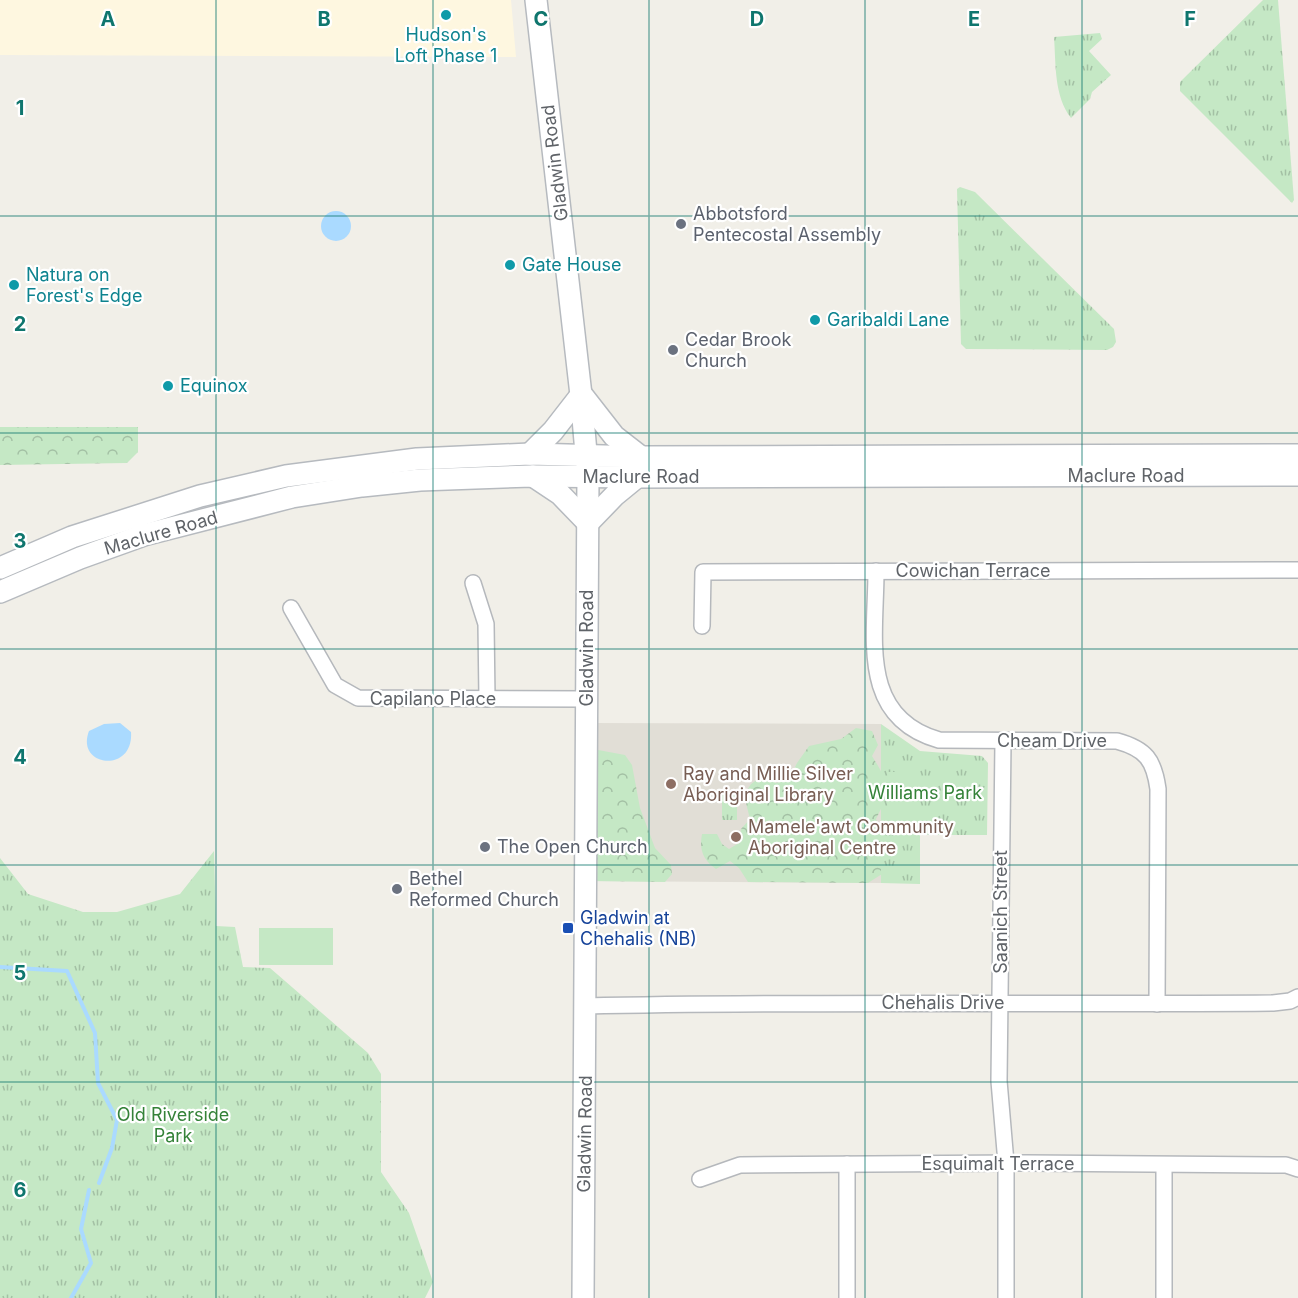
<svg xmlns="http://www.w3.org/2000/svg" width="1298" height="1298" viewBox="0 0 1298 1298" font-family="Inter,sans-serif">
	<defs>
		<pattern id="forest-crowns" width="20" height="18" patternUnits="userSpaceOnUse" patternTransform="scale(1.5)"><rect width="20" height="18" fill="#c5e8c5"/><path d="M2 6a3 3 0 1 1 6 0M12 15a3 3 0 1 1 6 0" fill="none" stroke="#a3c0a4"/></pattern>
		<pattern id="park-tufts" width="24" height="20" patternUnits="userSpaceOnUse" patternTransform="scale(1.5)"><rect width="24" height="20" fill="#c5e8c5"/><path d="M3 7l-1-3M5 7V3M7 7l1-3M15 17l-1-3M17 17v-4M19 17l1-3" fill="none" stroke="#a3c0a4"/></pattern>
	</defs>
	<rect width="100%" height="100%" fill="#f1efe8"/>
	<polygon fill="#fef7e0" points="0,0 511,0 516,57 0,55"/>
	<polygon fill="#e1ded6" points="590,723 881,724 881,883 590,881"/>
	<g fill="url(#forest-crowns)">
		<polygon points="0,427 138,427 138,452 127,463 0,465"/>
		<path d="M856,728L872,731L878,745L872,756C889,783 891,790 876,819L893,867L868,883L748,882L739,868L730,861L716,869C703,860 699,850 702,834H717L722,844L729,849L739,843L741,829L750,819L744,795L751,784L765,774L776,783L789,779L797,763L809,746L841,739Z"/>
		<polygon points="593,749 625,755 632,765 640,808 655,848 671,865 672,874 665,882 590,881"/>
	</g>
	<g fill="url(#park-tufts)">
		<polygon points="1263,0 1278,0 1294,200 1292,203 1180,91 1180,82"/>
		<path d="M1100,33L1102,39L1089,51L1111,75L1092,92L1090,99L1071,118C1054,96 1056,65 1054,37Z"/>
		<polygon points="960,187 975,192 1114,329 1116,342 1113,347 1107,350 966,349 961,344 957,189"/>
		<polygon points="881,724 920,751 982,756 988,763 987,835 920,835 920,884 881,883"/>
		<rect x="722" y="794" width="15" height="26"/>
		<polygon points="214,851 216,926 235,927 243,967 270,968 368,1053 381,1074 381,1172 409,1213 433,1282 425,1298 0,1298 0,858 28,894 83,912 117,912 180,894"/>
	</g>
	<g fill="#c5e8c5">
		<polygon points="888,772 915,772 915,831 888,832"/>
		<rect x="259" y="928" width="74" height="37"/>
	</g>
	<g fill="#aadaff">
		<circle cx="336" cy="226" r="15"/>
		<path d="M120,723L131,732C134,774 75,767 89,731L104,724Z"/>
	</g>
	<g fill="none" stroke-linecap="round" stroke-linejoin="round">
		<g stroke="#aadaff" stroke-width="4">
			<polyline points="0,967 67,971 95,1033 98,1083 117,1120 112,1148 99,1183"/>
			<polyline points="71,1298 91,1263 81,1229 89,1190"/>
		</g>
		<defs>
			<g id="street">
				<path d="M876,571C876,637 858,717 939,740L1117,741C1146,749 1154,760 1158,789L1157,1004"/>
				<polyline points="473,583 486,624 487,699"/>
				<polyline points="291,608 335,685 358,698 587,699"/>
				<polyline points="702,626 703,572 1298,570"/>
				<polyline points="1003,742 999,1081 1006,1163 1006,1298"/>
				<path d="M586,1006C815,1001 1044,1005 1273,1003L1290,1001L1298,997"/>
				<polyline points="1164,1165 1164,1298"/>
				<polyline points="700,1179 740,1165 1027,1163 1286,1165 1298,1169"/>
				<polyline points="847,1298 847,1164"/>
			</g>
			<g id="secondary">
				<polyline points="536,0 581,395 588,476 583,1298"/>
				<polyline points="582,395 614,436 641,457"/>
				<polyline points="530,454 553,431 581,395"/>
				<polyline points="533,476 560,494 588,523"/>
				<polyline points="588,523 615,495 637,477"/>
				<polyline points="0,568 72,537 200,496 286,476 417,459 530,454 641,457 1298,455"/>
				<polyline points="0,592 80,558 144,535 292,497 362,486 420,480 532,476 637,477 1298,475"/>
			</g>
		</defs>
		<use href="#street" stroke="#b5b8bc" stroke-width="18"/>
		<use href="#secondary" stroke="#b6babf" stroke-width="24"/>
		<use href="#street" stroke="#fff" stroke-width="15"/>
		<use href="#secondary" stroke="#fff" stroke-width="21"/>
	</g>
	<path fill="none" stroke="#0f766e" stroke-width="1.5" stroke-opacity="0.55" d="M216,0V1298M433,0V1298M649,0V1298M865,0V1298M1082,0V1298M0,216H1298M0,433H1298M0,649H1298M0,865H1298M0,1082H1298"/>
	<g fill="#0f9aa8" stroke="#fff" stroke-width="2">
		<circle cx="446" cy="15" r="6"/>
		<circle cx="510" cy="265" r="6"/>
		<circle cx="14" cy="285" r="6"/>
		<circle cx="815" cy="320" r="6"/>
		<circle cx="168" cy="386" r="6"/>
	</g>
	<g fill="#6b7280" stroke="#fff" stroke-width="2">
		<circle cx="681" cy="224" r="6"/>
		<circle cx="673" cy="350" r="6"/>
		<circle cx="485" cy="847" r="6"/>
		<circle cx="397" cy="889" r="6"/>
	</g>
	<g fill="#8d6e63" stroke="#fff" stroke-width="2">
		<circle cx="671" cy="784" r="6"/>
		<circle cx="736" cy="837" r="6"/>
	</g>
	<rect fill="#1a4fb4" stroke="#fff" stroke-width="2" x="562" y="922" width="12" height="12" rx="3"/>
	<g text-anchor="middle" stroke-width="4.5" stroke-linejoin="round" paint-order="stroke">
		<g font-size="18" fill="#0d838f" stroke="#fff" text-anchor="start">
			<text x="446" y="41" text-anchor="middle">Hudson's<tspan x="446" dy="21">Loft Phase 1</tspan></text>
			<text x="522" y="271">Gate House</text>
			<text x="26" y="281">Natura on<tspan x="26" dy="21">Forest's Edge</tspan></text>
			<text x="827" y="326">Garibaldi Lane</text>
			<text x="180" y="392">Equinox</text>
		</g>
		<g font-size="18" fill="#5f6368" stroke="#fff">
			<text transform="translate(555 163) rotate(-97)" y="6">Gladwin Road</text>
			<text x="1126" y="482">Maclure Road</text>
			<text x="641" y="483">Maclure Road</text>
			<text transform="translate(161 533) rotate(-16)" y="6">Maclure Road</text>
			<text x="973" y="577">Cowichan Terrace</text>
			<text transform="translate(587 648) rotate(-90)" y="6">Gladwin Road</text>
			<text x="433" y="705">Capilano Place</text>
			<text x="1052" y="747">Cheam Drive</text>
			<text transform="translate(1001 912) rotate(-90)" y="6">Saanich Street</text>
			<text x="943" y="1009">Chehalis Drive</text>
			<text transform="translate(585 1134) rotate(-89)" y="6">Gladwin Road</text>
			<text x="998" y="1170">Esquimalt Terrace</text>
		</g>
		<g font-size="18" fill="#5b616d" stroke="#fff" text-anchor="start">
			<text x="693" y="220">Abbotsford<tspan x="693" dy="21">Pentecostal Assembly</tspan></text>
			<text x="685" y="346">Cedar Brook<tspan x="685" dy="21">Church</tspan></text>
			<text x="497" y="853">The Open Church</text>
			<text x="409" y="885">Bethel<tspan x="409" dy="21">Reformed Church</tspan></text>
		</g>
		<g font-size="18" fill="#785e54" stroke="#fff" text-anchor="start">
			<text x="683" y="780">Ray and Millie Silver<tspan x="683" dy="21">Aboriginal Library</tspan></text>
			<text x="748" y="833">Mamele'awt Community<tspan x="748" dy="21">Aboriginal Centre</tspan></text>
		</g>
		<g font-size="18" fill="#348238" stroke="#fff">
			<text x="925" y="799">Williams Park</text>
			<text x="173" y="1121">Old Riverside<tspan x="173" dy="21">Park</tspan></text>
		</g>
		<g font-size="18" fill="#164399" stroke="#fff" text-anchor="start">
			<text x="580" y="924">Gladwin at<tspan x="580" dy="21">Chehalis (NB)</tspan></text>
		</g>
	</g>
	<g font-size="20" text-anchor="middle" font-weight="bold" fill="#0f766e" stroke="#fff" stroke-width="4.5" stroke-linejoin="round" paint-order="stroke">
		<text x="108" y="26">A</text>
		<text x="324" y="26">B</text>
		<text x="541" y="26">C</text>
		<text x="757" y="26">D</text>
		<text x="974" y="26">E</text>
		<text x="1190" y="26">F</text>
		<text x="20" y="115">1</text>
		<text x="20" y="331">2</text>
		<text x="20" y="548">3</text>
		<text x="20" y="764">4</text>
		<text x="20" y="980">5</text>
		<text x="20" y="1197">6</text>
	</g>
</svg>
